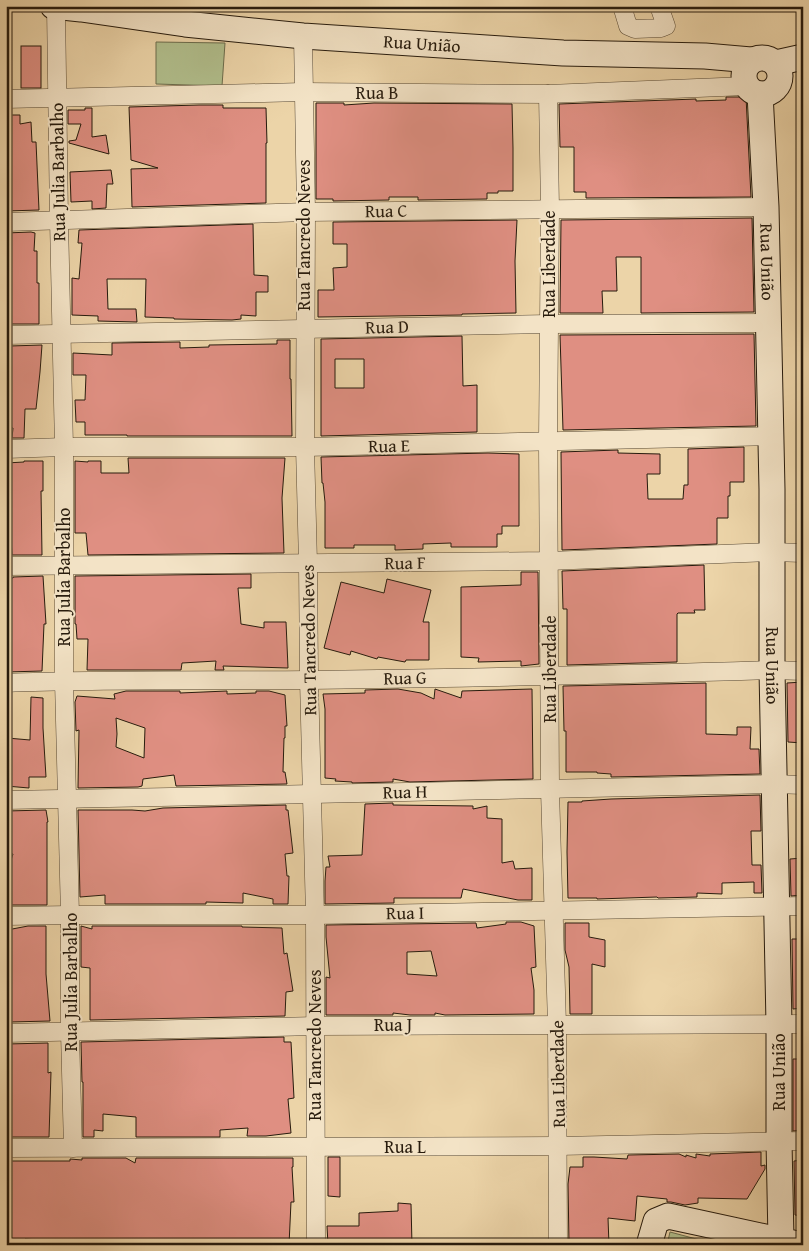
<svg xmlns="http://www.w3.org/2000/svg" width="809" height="1251" viewBox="0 0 809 1251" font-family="'Gentium Book Plus',serif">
	<rect width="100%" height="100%" fill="#ecd4a8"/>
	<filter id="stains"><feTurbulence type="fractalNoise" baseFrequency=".004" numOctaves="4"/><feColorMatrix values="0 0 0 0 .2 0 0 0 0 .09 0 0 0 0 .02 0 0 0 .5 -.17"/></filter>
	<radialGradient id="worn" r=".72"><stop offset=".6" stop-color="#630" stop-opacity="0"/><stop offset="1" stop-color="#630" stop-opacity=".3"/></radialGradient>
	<g fill="#b1be8c" stroke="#6c6c4c">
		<polygon points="156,42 225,43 222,86 156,84"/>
		<polygon points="670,1232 719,1245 667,1245"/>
	</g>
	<g fill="#df8f82" stroke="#271b0d" fill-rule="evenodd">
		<rect x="21" y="46" width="20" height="42"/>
		<polygon points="726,97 746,97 751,197 586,198 586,192 574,192 574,147 560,147 559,104 696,99 696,101 726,100"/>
		<polygon points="316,103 344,103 344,105 374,103 512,104 513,148 513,191 498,191 498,193 487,193 487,199 418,200 418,197 389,197 389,200 333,201 333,199 316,199"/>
		<polygon points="199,105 223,105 223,108 266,108 267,143 266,143 266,203 132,207 131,169 158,168 131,160 129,107"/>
		<polygon points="85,108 92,108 92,137 106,135 109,154 69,143 69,141 76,140 81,124 68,124 68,110 85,110"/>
		<polygon points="6,115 20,115 20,124 31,122 32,142 36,142 39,210 6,211"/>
		<polygon points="111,170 113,184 107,184 106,208 92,209 92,201 71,202 70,172"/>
		<polygon points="752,218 754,312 641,313 641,257 616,257 617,291 602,291 603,313 560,313 561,220"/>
		<polygon points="517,220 515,261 516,313 462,314 462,315 318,317 318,290 334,290 333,268 347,267 347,244 333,244 333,222"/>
		<polygon points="253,224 254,275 268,276 268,292 256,292 256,316 241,315 241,319 232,320 174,319 174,318 145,317 146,279 107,279 108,309 136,309 137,322 98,321 98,316 72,315 72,278 79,279 82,243 78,243 79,230"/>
		<polygon points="31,232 35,233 34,251 37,251 37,283 39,283 39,324 9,324 9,322 6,322 6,233"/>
		<polygon points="754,334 756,426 563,430 560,335"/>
		<path d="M462,336L463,386L477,385V432L321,436V339ZM335,359H364V388H335Z"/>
		<polygon points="277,340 290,340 290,379 291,379 292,436 127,436 127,435 85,435 85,422 76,422 75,400 85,400 86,375 73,375 73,353 112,355 112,343 180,342 180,348 209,347 209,345 277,344"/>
		<polygon points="42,345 40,372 36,409 25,409 24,438 12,438 13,428 6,428 6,373 11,373 10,346"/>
		<polygon points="744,447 744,482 730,482 730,496 728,496 728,518 717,518 717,544 562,550 561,452 618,450 618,453 660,454 660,474 647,474 648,499 683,499 684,485 688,485 688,449"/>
		<polygon points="488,453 519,454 519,526 502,526 502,534 497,534 497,547 451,547 451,543 423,544 423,549 395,550 395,545 354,545 354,548 325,548 325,502 323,483 322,483 321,457"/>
		<polygon points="128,458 285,458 282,498 284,553 88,555 86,533 75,533 75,461 88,462 88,461 101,461 101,473 129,473"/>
		<polygon points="24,461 43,461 43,491 41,491 42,555 12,555 9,507 6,507 6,463 24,462"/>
		<polygon points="704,565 705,610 694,610 695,613 678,613 677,614 677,662 567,665 567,609 563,609 562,571"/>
		<polygon points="521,572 538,572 539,664 521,666 521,661 478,662 479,658 461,657 461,587 521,585"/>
		<polygon points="251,574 251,588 238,588 241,624 264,628 264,622 286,622 288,668 223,666 224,670 215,670 216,661 182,663 181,670 87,670 88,639 77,639 76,624 75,624 75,576"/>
		<polygon points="43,576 46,624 44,624 42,671 7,672 6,579 13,578 13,577"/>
		<polygon points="387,579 431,590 423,622 429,622 429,660 406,660 405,662 378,657 377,659 351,651 350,655 324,648 341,582 384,593"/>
		<polygon points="803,682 803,719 802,730 803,743 788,742 787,683"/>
		<polygon points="706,683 706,734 737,735 737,727 751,727 750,749 759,749 760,774 611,777 611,774 597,773 597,772 566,772 566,731 564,731 563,686"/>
		<polygon points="398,689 421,693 434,699 435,689 461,698 462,691 532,689 533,779 410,782 393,779 393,782 352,783 352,782 335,781 336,779 325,778 325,709 323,694 365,693 365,690"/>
		<path d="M126,691H180V693L227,691V694L256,693V691H269L285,695L287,726H285V738H284L283,772H285L287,784L176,786L174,775L143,779L142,786L138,787L78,788L79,730L76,731L75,702L77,696L115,699L114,694ZM116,718L145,728L144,758L116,747L117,734Z"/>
		<polygon points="31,697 43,698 43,728 46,777 29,777 29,788 6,786 7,738 30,740"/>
		<polygon points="760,795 761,831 751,831 752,865 761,865 762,893 754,893 754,882 722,883 722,894 697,893 697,897 658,898 657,897 597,899 597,898 568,898 567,852 568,802 582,802 582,801 611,799"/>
		<polygon points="393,803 393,805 473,806 473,809 487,806 487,818 502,819 502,863 513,861 515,869 532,868 532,900 518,900 463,889 461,898 394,898 394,903 325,904 325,881 326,867 330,867 328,856 362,855 365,804"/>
		<polygon points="286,805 286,810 288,810 293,853 285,854 287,876 289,876 288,904 273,904 273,899 243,893 243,903 206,902 206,904 105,904 105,895 80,897 78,810 132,810 145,811 163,808"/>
		<polygon points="46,810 48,822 47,822 47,905 6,905 6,876 13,854 6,853 6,811"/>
		<polygon points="803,858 803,895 791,896 790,859"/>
		<path d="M506,922H521L534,926L536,967L531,968L534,990V1014L445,1015L435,1013V1015H410L393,1013V1015H326V977L330,978L326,937V925L476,923L477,928L506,924ZM431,951L437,976L407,974V952Z"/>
		<polygon points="565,923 589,923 589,937 605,940 605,967 592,964 592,1014 570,1014 569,967 565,950"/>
		<polygon points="28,926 46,926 46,974 50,1021 10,1022 6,991 6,944 8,943 7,930"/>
		<polygon points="81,926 92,929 92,926 242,926 242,927 282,928 284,954 287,953 293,991 286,992 285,1016 90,1020 90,968 81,967"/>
		<polygon points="792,939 803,939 803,1008 793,1009"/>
		<polygon points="284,1037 284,1042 291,1042 294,1098 288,1099 291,1133 266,1136 247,1136 248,1128 220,1130 220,1137 136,1137 136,1117 103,1114 103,1131 94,1130 94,1137 83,1137 83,1082 82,1082 81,1042"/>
		<polygon points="48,1043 48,1073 51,1072 49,1137 10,1137 8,1090 6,1090 6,1078 9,1078 6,1051 7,1044"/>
		<polygon points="793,1059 803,1059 800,1070 801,1106 803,1106 803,1130 793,1131"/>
		<polygon points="761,1152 761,1166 765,1165 765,1169 747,1199 698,1198 698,1203 685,1205 671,1202 667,1202 667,1199 637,1196 635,1221 608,1218 609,1245 569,1244 568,1184 570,1167 583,1167 583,1157 594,1157 627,1159 628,1155 679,1154 686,1157 686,1155 696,1158 696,1154 710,1156 710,1154"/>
		<polygon points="328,1157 340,1157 340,1197 328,1196"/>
		<polygon points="82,1158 126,1158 135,1163 136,1158 293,1158 293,1167 292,1167 294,1202 291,1202 289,1245 53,1245 53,1241 25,1239 25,1245 6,1245 6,1163 11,1163 11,1161 70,1161 70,1159 82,1160"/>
		<polygon points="803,1160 803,1216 795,1215 794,1161"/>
		<polygon points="398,1203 411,1204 412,1245 328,1245 327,1226 359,1226 359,1213 398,1211"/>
	</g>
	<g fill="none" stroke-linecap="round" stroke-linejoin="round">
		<defs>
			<g id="street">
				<polyline points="622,6 628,26 635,29 661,28 666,26 659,6"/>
				<polyline points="56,7 59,220 64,447 64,681 70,915 70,1032 73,1148"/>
				<polyline points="303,36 306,212 305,447 308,563 309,680 315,915 316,1245"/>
				<polyline points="548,94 550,209 548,442 550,790 557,1025 558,1245"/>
				<polyline points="6,99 303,92 548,94 747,86"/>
				<polyline points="6,222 306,212 766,207"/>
				<polyline points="6,335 549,324 768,323"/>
				<polyline points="6,449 64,447 305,447 771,436"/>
				<polyline points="6,566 549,561 772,552 803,553"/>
				<path d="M6,683C108,679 209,681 310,680C464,678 618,675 772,670L803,671"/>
				<path d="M6,800C262,795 518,791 774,784L803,785"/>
				<polyline points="6,916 70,915 315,915 803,906"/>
				<polyline points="6,1033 316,1026 803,1024"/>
				<polyline points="6,1148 558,1146 803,1141"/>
			</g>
			<g id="secondary">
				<path id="s1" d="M53,6L81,9L185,24L303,36L563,53L705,56L751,60"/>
				<circle cx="762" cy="76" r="18"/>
				<polyline points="776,63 803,57"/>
				<path id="s2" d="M760,94L766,207L772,489V670L779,1025V1141L781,1240"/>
				<polyline points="649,1245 656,1221 668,1216 802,1245"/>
			</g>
		</defs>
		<use href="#street" stroke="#584934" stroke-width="19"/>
		<use href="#secondary" stroke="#271b0d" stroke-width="27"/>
		<use href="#street" stroke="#f3e3c6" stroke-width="18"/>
		<use href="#secondary" stroke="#f3e3c6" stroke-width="25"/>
	</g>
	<g text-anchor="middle" stroke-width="4" stroke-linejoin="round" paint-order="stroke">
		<g font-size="18" fill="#271b0d" stroke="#f3e3c6">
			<text dy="6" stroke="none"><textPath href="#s1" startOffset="371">Rua União</textPath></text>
			<text x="377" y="99">Rua B</text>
			<text transform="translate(58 172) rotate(-91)" y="6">Rua Julia Barbalho</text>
			<text transform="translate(386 211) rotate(-1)" y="6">Rua C</text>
			<text transform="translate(304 235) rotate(-90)" y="6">Rua Tancredo Neves</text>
			<text dy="6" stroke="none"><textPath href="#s2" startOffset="168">Rua União</textPath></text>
			<text transform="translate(549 264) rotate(-90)" y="6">Rua Liberdade</text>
			<text transform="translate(387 327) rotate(-1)" y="6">Rua D</text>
			<text transform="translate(389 446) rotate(-1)" y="6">Rua E</text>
			<text transform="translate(405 563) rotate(-1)" y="6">Rua F</text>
			<text transform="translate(64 577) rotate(-90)" y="6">Rua Julia Barbalho</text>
			<text transform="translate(309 640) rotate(-91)" y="6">Rua Tancredo Neves</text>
			<text dy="6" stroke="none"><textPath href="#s2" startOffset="572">Rua União</textPath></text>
			<text transform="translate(550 669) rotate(-90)" y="6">Rua Liberdade</text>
			<text transform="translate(405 678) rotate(-1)" y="6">Rua G</text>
			<text transform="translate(405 792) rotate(-1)" y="6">Rua H</text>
			<text transform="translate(405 913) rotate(-1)" y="6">Rua I</text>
			<text transform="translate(71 982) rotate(-90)" y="6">Rua Julia Barbalho</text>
			<text x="393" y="1031">Rua J</text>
			<text transform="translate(315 1045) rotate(-90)" y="6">Rua Tancredo Neves</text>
			<text transform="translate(779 1072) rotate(-90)" y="6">Rua União</text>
			<text transform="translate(558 1074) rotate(-91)" y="6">Rua Liberdade</text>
			<text x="405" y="1153">Rua L</text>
		</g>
	</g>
	<rect width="809" height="1251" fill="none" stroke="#ecd4a8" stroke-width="25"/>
	<rect x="8" y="8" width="794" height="1236" fill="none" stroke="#271b0d" stroke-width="2.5"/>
	<rect x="12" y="12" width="784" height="1226" fill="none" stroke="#271b0d"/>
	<rect width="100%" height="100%" filter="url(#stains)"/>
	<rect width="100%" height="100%" fill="url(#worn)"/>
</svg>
